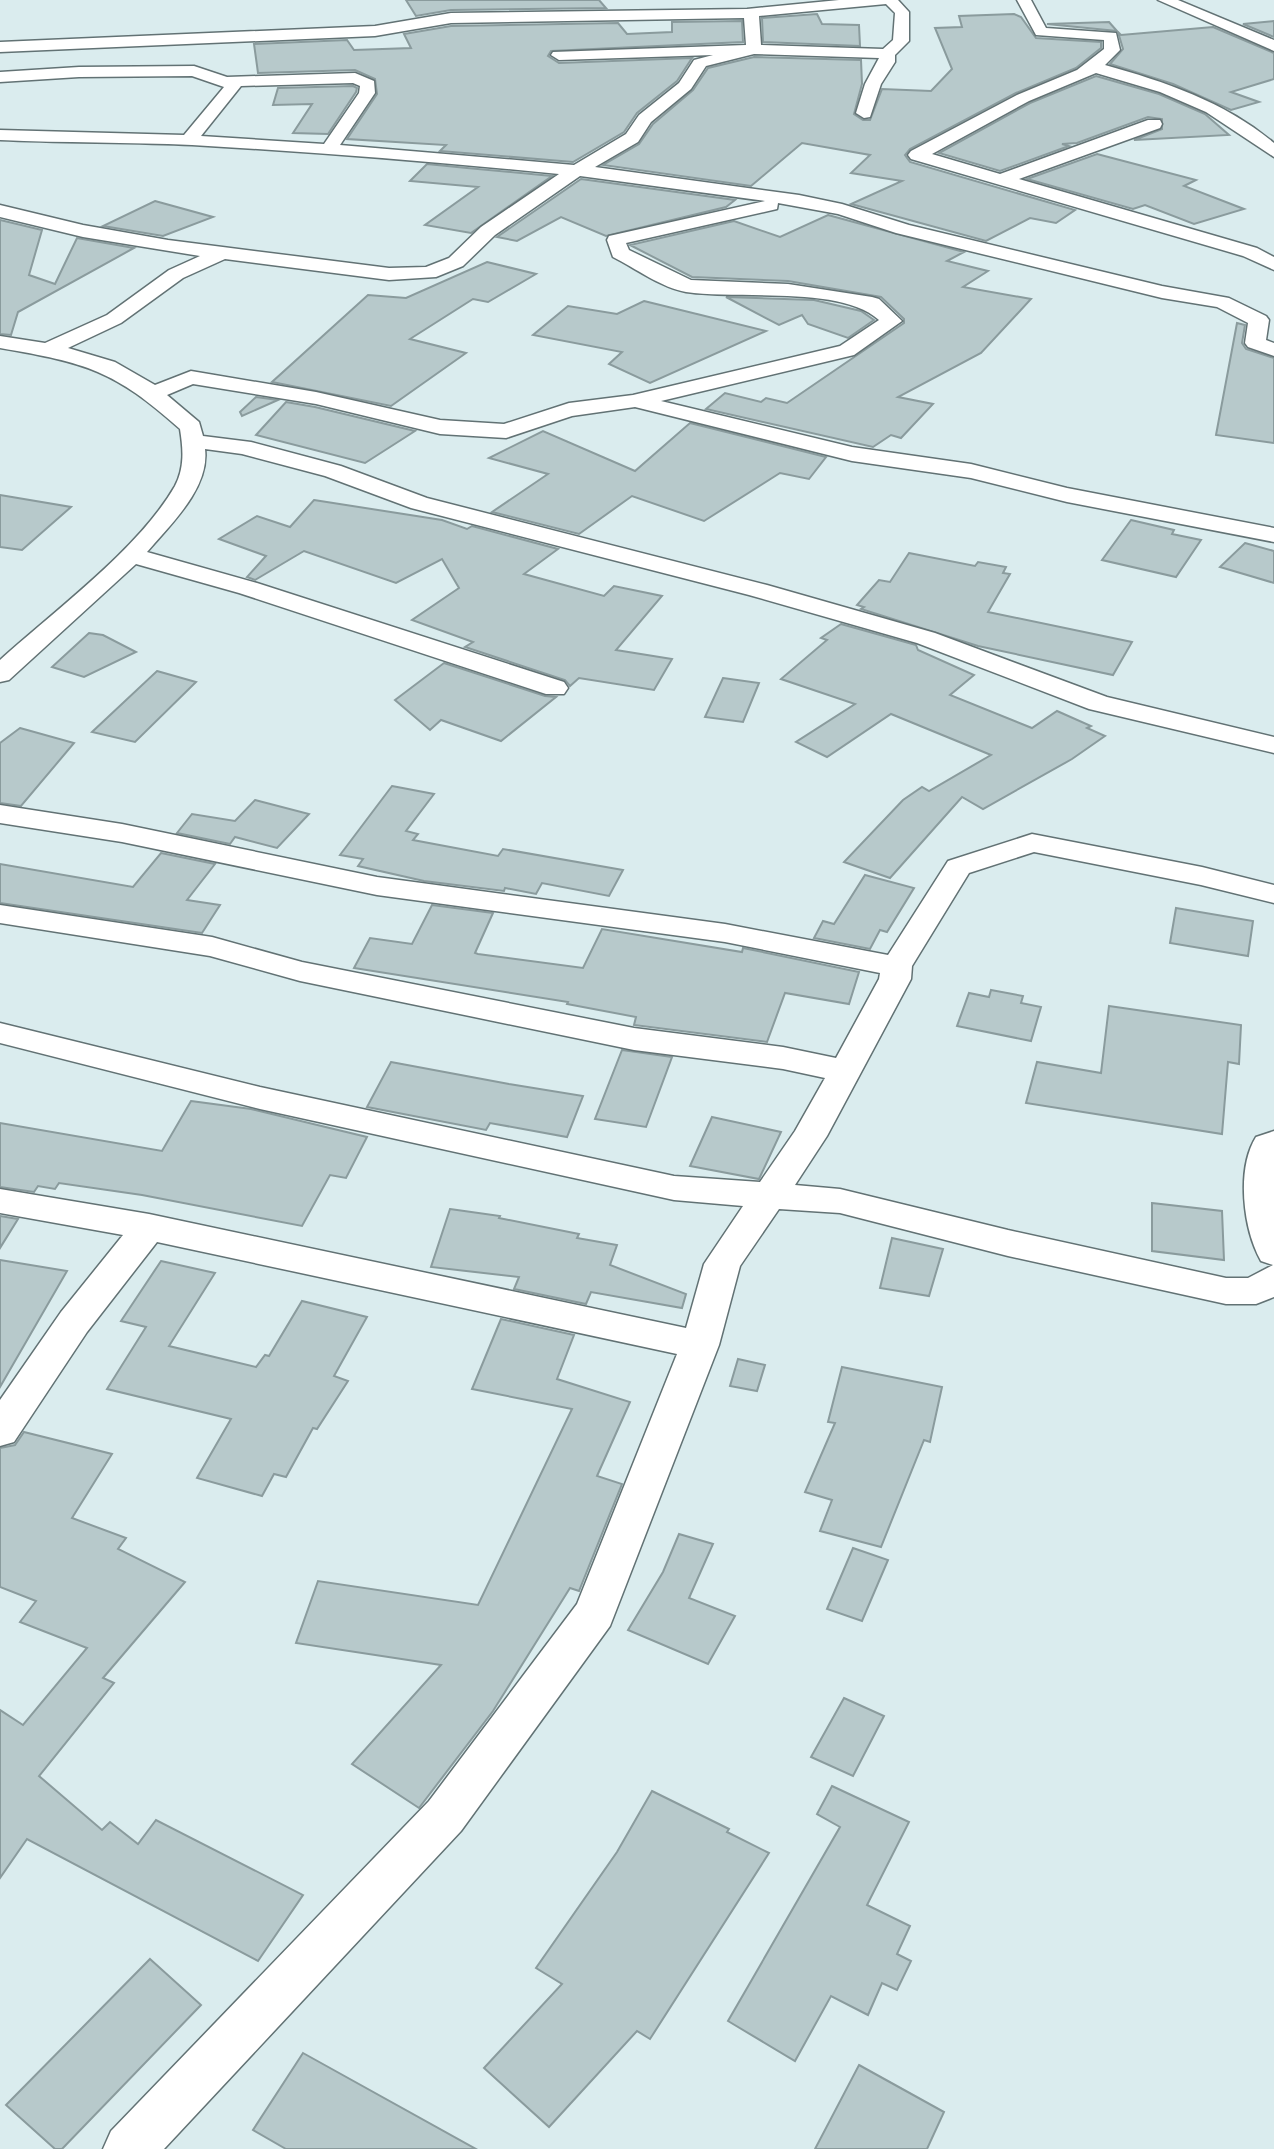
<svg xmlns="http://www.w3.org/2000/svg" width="1274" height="2149" viewBox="0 0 1274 2149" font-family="Karla,sans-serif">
	<rect width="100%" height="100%" fill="#daecee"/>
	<g fill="#b7c9cb" stroke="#8a9b9d" stroke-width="2">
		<polygon points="406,0 599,0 606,8 451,10 416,16"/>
		<polygon points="817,14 822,24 859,25 860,46 763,42 762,18"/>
		<polygon points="1014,14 1021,17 1036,38 1101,42 1101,48 1076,68 1016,93 910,149 905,155 910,162 1075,210 1056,223 1030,218 986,241 851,204 902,181 851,173 870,155 802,143 751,186 603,165 639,144 653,124 693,90 708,68 754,57 861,60 862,84 854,114 863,120 870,120 882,89 931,91 952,69 935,28 962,27 959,16"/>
		<polygon points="742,21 743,42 551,51 548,56 559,63 692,58 677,81 637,113 624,132 573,162 440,151 446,145 347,139 377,94 375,79 355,70 258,73 254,44 347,40 354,50 411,48 404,34 451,26 618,23 627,34 672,32 672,22"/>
		<polygon points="1274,21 1274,37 1243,24"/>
		<polygon points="1109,22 1117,31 1047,24"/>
		<polygon points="1213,27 1274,53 1274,79 1231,92 1259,102 1231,110 1173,84 1110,64 1123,49 1118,32 1121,35"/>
		<polygon points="1096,76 1159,94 1205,114 1229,135 1134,140 1162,129 1162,119 1148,117 1077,143 1062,144 1069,146 1000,171 939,153 1030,103"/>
		<polygon points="353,86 357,88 356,92 328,134 293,133 312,104 273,105 278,88"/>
		<polygon points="1097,154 1196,180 1184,186 1244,209 1194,224 1145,205 1133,209 1027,179"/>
		<polygon points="427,164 467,168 552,176 471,233 425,225 478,187 410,181"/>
		<polygon points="581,179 735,200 726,207 606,236 561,217 517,241 497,237"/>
		<polygon points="155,201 213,217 163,236 103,226"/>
		<polygon points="828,215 964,252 947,261 988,271 963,287 1031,299 981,353 898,397 933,404 901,438 891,435 873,447 706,409 725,393 761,402 766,398 787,403 904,323 904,319 881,297 788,281 692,277 630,245 734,221 780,237"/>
		<polygon points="0,220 42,230 29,275 55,284 77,238 134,248 18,312 11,335 0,334"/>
		<polygon points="487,262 536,274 488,302 473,299 410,339 466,353 391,406 272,382 368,295 406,298"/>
		<polygon points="726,297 814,300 861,311 874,320 848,338 808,324 802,315 779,325"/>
		<polygon points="644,301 766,331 650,383 609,364 622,352 533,335 568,306 617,314"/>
		<polygon points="1237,323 1245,325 1242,343 1246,349 1274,358 1274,443 1216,435"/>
		<polygon points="256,397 278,400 242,416 240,412"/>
		<polygon points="286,402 315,407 415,431 365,463 256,435"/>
		<polygon points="690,423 826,457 809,479 780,473 704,521 632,496 579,534 492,512 548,474 489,458 543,431 635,471"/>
		<polygon points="0,495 71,507 22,550 0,547"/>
		<polygon points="314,500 442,520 467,529 472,526 558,549 524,574 604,596 614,586 662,596 616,650 672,659 654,690 579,678 570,686 565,680 465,647 473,642 412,620 459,588 442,559 396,583 304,551 255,580 247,577 266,556 219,539 257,516 290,527"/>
		<polygon points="1131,520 1174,530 1172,534 1201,540 1176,577 1102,560"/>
		<polygon points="1245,543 1274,551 1274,583 1220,567"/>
		<polygon points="909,553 975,566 978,562 1006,567 1003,573 1010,574 988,612 1132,642 1113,675 978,646 861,609 864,607 857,605 879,580 890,582"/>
		<polygon points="841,624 916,645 918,650 974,675 950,695 1032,728 1057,711 1091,726 1087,728 1105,736 1072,759 983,809 962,797 890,878 844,862 903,800 922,787 929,791 991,755 891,714 827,757 796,742 855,704 781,679 827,640 821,638"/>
		<polygon points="89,633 103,635 136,652 84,677 52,667"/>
		<polygon points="444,663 545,696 556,697 501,741 441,720 430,730 395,700"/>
		<polygon points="157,671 196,682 135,742 92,732"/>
		<polygon points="723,678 759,683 743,722 705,717"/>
		<polygon points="20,728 74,743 21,806 0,803 0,743"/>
		<polygon points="392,786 434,794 406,831 418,834 413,840 498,856 503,849 623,870 609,896 542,883 536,894 505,888 504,891 424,881 358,866 363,859 340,855"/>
		<polygon points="255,800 309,814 277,848 235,837 230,844 177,833 192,814 235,821"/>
		<polygon points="161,853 215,864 187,900 220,905 202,933 0,903 0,864 133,887"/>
		<polygon points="865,875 914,888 887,932 880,930 870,949 814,938 823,921 834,924"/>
		<polygon points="432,905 493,913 475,953 478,954 583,968 602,929 742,952 743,948 859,972 849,1004 785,993 767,1042 634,1025 636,1017 567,1004 568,1002 354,968 370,938 412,944"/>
		<polygon points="1176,908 1253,921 1248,956 1170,943"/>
		<polygon points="991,990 1023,996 1021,1003 1041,1007 1031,1041 957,1026 969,993 989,997"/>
		<polygon points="1109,1006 1241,1025 1239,1064 1228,1062 1222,1134 1026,1103 1037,1062 1101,1073"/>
		<polygon points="622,1050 672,1057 646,1127 595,1119"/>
		<polygon points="391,1062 509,1084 583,1096 567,1137 490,1123 486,1130 367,1107"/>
		<polygon points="191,1101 251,1109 367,1137 346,1178 330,1175 302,1226 142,1195 59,1183 55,1189 38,1186 34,1192 0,1187 0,1123 162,1151"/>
		<polygon points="712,1117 781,1132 759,1179 690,1166"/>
		<polygon points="1152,1203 1222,1211 1224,1260 1152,1251"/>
		<polygon points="450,1209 500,1216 499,1218 579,1234 577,1238 617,1245 610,1265 686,1294 682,1308 591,1292 586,1304 514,1289 519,1277 431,1267"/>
		<polygon points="0,1216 18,1219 0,1248"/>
		<polygon points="892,1238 943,1249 929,1296 880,1288"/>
		<polygon points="0,1260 67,1271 0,1387"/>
		<polygon points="161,1261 215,1273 169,1346 256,1367 265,1355 269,1356 302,1301 367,1317 334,1376 348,1381 317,1429 313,1428 286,1477 274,1474 262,1496 197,1478 231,1419 107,1389 146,1327 121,1321"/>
		<polygon points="501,1319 574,1335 557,1379 630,1402 597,1476 622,1484 579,1591 570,1588 493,1711 419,1808 352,1764 441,1665 296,1643 318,1581 478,1605 572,1409 472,1389"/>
		<polygon points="738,1359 765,1365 757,1391 730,1386"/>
		<polygon points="842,1367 942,1387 930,1442 924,1440 881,1547 820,1531 832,1500 805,1492 835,1423 828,1422"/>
		<polygon points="24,1432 112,1454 72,1518 126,1538 118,1549 185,1582 103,1678 114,1683 39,1776 102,1830 110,1822 138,1844 156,1820 303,1895 258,1961 27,1839 0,1878 0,1710 23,1725 87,1648 20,1622 36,1601 0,1587 0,1448 15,1445"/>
		<polygon points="679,1534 713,1544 689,1598 735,1616 708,1664 628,1630 663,1572"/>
		<polygon points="853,1548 888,1560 862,1621 827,1609"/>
		<polygon points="844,1698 884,1716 853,1776 811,1757"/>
		<polygon points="832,1786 909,1822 867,1905 910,1926 897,1954 911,1961 897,1990 882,1983 868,2015 831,1996 795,2061 728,2021 840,1827 817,1814"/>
		<polygon points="652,1791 729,1829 727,1832 769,1853 650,2039 637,2031 549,2127 484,2068 562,1984 536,1968 617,1852"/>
		<polygon points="150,1959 201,2005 62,2149 55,2149 6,2105"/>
		<polygon points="303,2053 476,2149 286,2149 253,2130"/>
		<polygon points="859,2065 944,2112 927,2149 815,2149"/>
	</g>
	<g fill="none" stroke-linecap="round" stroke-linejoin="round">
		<defs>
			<g id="street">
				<path d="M839,0H898L909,12V41L895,55V62L881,84L870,117L864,118L856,113L865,84L879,58L754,54L706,66L691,89L651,122L638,142L595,167L799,195L842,204L909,225L1162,286L1229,298L1266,316L1269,320L1266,340L1274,343V356L1248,347L1245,343L1248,323L1217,307L1162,298L896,233L838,214L778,203L777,209L626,243L629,250L691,280L788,284L872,297L879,299L902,321L854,355L661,401L852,447L971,464L1067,488L1274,528V542L1067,502L971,478L852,461L635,407L572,416L506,438L440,434L316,404L193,384L167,395L199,422L203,436L251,442L341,466L427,498L767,585L935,633L1107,697L1274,737V753L1089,709L917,643L749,595L411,508L325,476L242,454L205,449C210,488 170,525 147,552L257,583L564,682L568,688L564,694H546L239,593L136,564L9,680L0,682V660C54,611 139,549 175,486C185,467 183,448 180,429C114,370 87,363 0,348V336L45,343L107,315L169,270L200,256L83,237L0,217V205L83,225L168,240L389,268L426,267L449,258L481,227L559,174C437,162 315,152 192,145C128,142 64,143 0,140V130L184,135L224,87L192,76L79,77L0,82V72L79,67L194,66L227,77L355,73L374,81L375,93L340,145L574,165L626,134L639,115L679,83L694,60L713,55L559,60L551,55L553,52L746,45L744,18L451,23L375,36L0,52V42L375,26L451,13L747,9ZM886,4L895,13L893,40L883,49L761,45L759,16ZM353,83L360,86L359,93L324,144L201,136L241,86ZM580,176L765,201L609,236L607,240L613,257C635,268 662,288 686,292C737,300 841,285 879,320L840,346L633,395L569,403L504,424L440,420L316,392L191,371L155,385L115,362L68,348L121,323L183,278L225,259L389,280L436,277L463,266L495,235Z"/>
				<path d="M1017,0H1031L1046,28L1116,33L1120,50L1105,65C1166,82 1225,102 1274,143V157L1206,112L1160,92L1096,73L1029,101L932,154L1000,174L1148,120H1160L1162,124L1160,128L1019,179L1257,248L1274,257V270L1243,256L911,159L908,155L911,151L1017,95L1077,70L1104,49V40L1036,35Z"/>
				<polygon points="1158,0 1178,0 1274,40 1274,51"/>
				<path d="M0,805L122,824L377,877L725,924L888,955L948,861L1032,834L1202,867L1274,885V903L1201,885L1034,852L969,873L912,966L911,979L827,1136L795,1185L840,1189L1008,1230L1226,1278H1248L1273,1265L1261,1261C1243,1229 1236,1169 1256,1137L1274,1131V1297L1256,1304H1226L1008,1256L840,1213L779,1209L740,1266L719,1345L610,1626L461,1831L164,2149H103L111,2131L429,1801L577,1604L677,1354L157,1242L87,1332L14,1442L0,1446V1400L61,1312L123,1235L0,1213V1189L149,1214L686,1328L704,1264L743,1206L674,1200L260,1109L0,1043V1023L260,1087L674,1176L760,1182L795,1131L825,1078L783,1069L634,1050L300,981L210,956L0,923V905L212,937L302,962L634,1028L783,1047L836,1058L879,979L880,973L725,942L377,895L122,842L0,823Z"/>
			</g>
		</defs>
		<use href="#street" stroke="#627274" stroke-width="3"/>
		<use href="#street" fill="#fff" fill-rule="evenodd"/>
	</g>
</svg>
